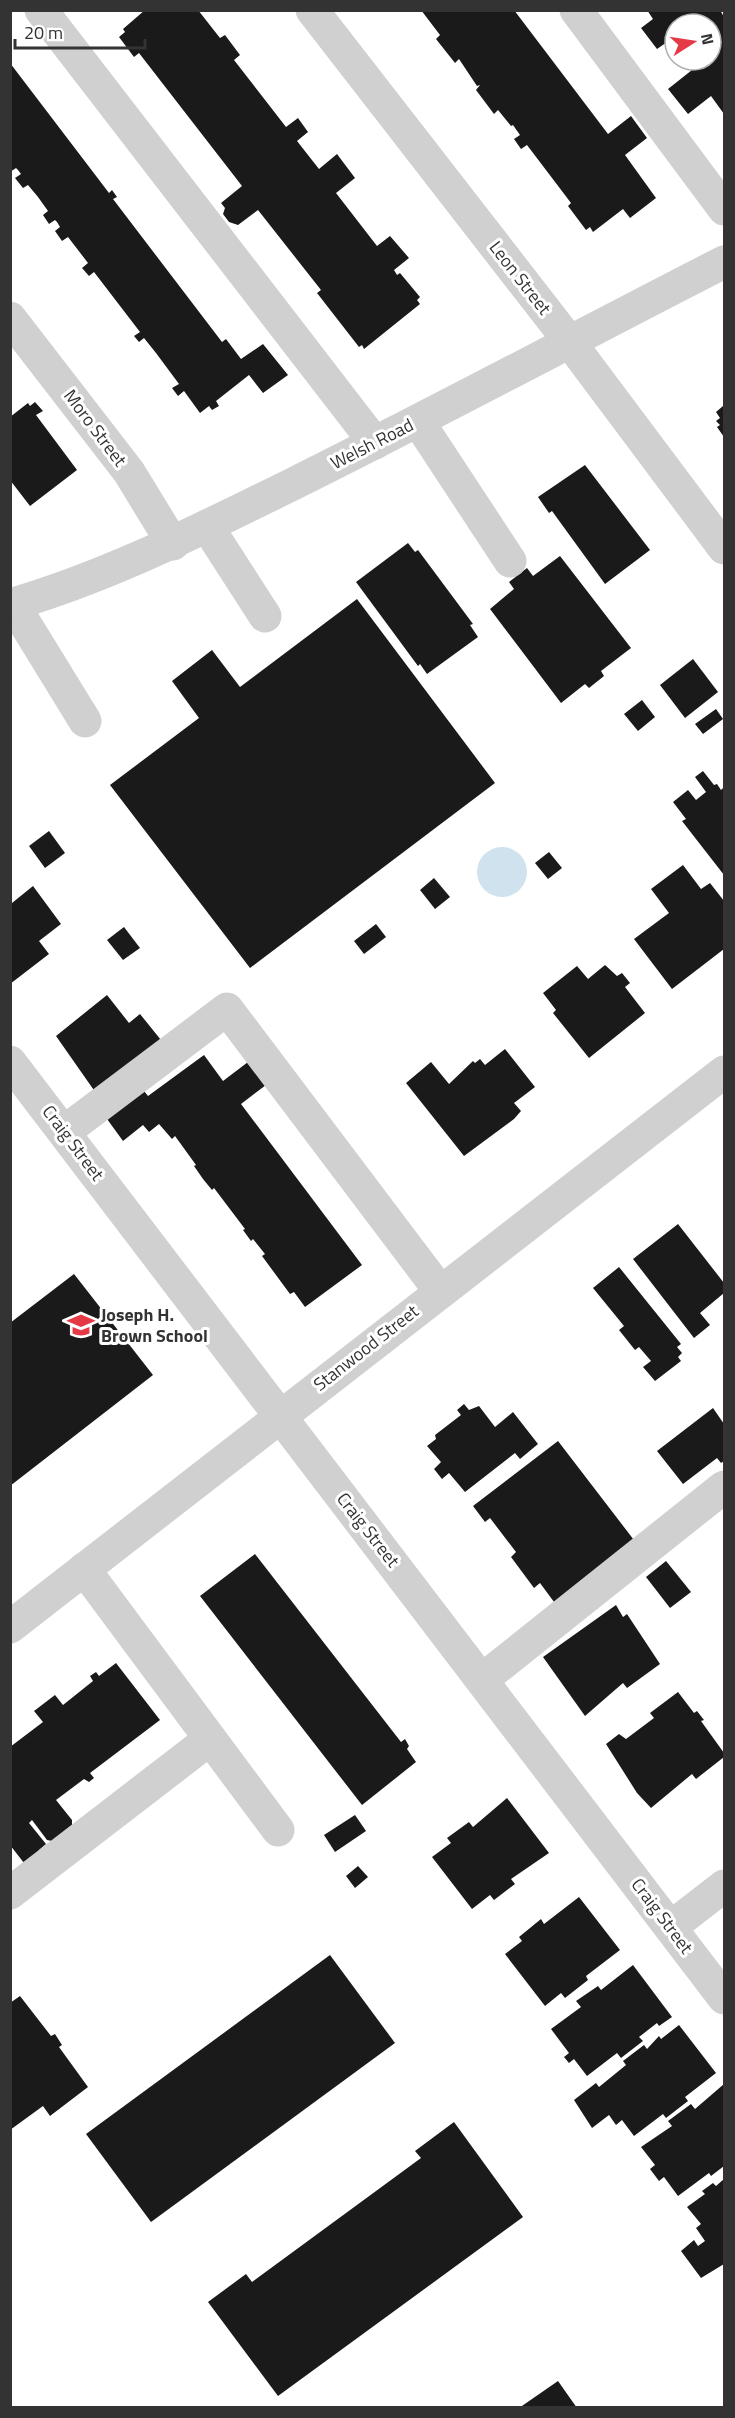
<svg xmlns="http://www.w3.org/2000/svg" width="735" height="2418" viewBox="0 0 735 2418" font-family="'Titillium Web',sans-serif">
	<rect width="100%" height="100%" fill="#fff"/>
	<circle fill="#cfe2ee" cx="502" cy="872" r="25"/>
	<g fill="#1a1a1a">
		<polygon points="145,10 198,10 220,38 225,35 240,55 234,60 286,127 298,118 308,132 297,141 319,169 337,154 355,178 336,193 377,246 390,236 409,258 394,270 397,275 400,273 420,297 417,300 420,304 364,349 362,345 359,347 317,293 321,290 258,210 238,225 229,222 223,214 225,208 221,203 242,186 139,53 134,57 119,37 125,32 123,29"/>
		<polygon points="421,10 514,10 608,134 631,116 647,138 625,155 656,198 630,218 623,209 593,232 590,227 586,230 568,206 571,203 527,145 521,149 514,139 520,135 513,125 511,126 498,110 494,114 476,90 480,85 477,86 459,59 455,63 436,39 440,35"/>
		<polygon points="647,10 720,10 724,17 724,114 711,96 688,114 668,89 692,70 685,60 711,60 711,24 675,24 675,47 670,40 657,49 641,28 653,19"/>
		<polygon points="10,63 109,193 112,190 117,197 113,199 222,342 226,339 241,359 263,344 288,375 263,393 249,375 216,401 219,406 212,410 209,406 200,413 184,391 178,396 172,388 179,384 156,353 144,338 139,342 134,336 140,332 94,272 89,276 82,268 88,263 68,237 62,241 55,231 60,227 57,222 55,220 49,224 43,215 48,211 38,197 28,185 23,188 15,178 21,174 18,170 16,168 10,172"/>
		<polygon points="35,402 43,411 36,415 77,470 30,506 10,480 10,417 28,403 30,406"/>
		<polygon points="723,406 724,408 724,437 717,427 720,425 716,421 720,418 716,412"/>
		<polygon points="585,465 650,550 605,584 552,511 549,513 538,497"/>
		<polygon points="408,543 415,552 418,550 473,624 470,625 478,637 427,674 420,664 418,666 356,582"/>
		<polygon points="560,556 631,648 601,671 604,676 589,688 585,684 561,703 490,609 514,589 509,582 527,568 533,576"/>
		<polygon points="357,599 495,783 250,968 110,785 199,718 172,681 212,650 240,687"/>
		<polygon points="693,659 718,692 685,718 660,685"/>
		<polygon points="642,700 655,717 638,731 624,714"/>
		<polygon points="716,709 723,719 703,734 695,724"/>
		<polygon points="703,771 714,785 717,784 721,790 724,787 724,875 682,821 686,819 673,802 688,790 696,800 706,792 695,777"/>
		<polygon points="49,831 65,853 45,868 29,846"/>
		<polygon points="549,852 562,868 548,879 535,863"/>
		<polygon points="683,865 701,889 710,883 724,901 724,949 672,989 634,939 669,913 651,889"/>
		<polygon points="434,878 450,897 435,909 420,890"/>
		<polygon points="33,886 61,924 39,941 49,954 10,984 10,901 12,903"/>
		<polygon points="376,924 386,937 364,954 354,941"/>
		<polygon points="124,927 140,948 123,960 107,940"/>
		<polygon points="605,965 617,976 622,973 630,983 625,987 645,1013 589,1058 553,1013 556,1010 543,993 577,966 588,979"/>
		<polygon points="107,995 129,1023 140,1014 161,1040 98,1096 56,1036"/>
		<polygon points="505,1049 535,1087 514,1103 521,1111 514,1119 464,1156 406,1083 431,1062 449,1084 473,1061 475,1063 480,1059 485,1065"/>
		<polygon points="204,1055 223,1081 248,1062 266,1085 241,1104 362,1265 305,1307 294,1292 290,1294 262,1256 265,1254 253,1239 251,1241 243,1230 245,1229 214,1188 212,1190 203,1179 194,1166 196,1165 175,1136 172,1139 159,1124 149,1132 143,1125 123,1141 107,1119 144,1091 148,1096"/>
		<polygon points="678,1224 724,1283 724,1293 700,1313 710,1325 694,1338 633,1259"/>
		<polygon points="619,1267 681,1344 677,1347 682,1353 678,1357 681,1361 655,1381 643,1367 651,1361 639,1347 635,1350 619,1330 624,1326 593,1288"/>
		<polygon points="74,1274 153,1375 10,1486 10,1323"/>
		<polygon points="464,1404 469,1410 479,1406 495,1427 513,1412 538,1444 520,1459 515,1453 465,1492 449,1473 442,1479 434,1469 441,1462 427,1446 436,1439 435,1435 461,1415 457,1410"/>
		<polygon points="713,1408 724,1424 724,1461 721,1463 717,1458 683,1484 657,1451"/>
		<polygon points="558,1441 637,1544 557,1606 540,1583 534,1588 511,1557 516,1552 490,1518 485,1522 473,1506"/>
		<polygon points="255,1554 401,1742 405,1739 409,1746 407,1749 416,1762 362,1805 200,1596"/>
		<polygon points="666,1561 691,1592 670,1608 646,1577"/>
		<polygon points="616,1605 623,1617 627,1614 660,1664 627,1688 623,1683 585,1716 543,1657"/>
		<polygon points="116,1663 160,1720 90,1773 94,1778 89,1782 84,1779 56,1800 72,1820 72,1826 52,1841 47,1840 32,1820 29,1823 46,1844 39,1850 40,1855 24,1863 10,1845 10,1747 43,1722 34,1711 55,1695 63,1705 93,1681 90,1676 96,1672 99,1676"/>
		<polygon points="678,1692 694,1713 697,1711 704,1720 701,1721 724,1753 724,1757 696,1779 692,1774 651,1808 637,1793 606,1744 619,1734 626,1739 654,1718 650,1713"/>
		<polygon points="507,1798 549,1853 511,1879 515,1884 494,1900 490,1895 472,1909 432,1857 451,1843 447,1838 469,1822 473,1827"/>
		<polygon points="355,1815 366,1831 335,1852 324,1835"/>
		<polygon points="358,1866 368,1877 355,1888 346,1876"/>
		<polygon points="579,1897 620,1950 586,1976 588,1980 565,1998 561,1993 545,2006 505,1954 522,1941 519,1937 541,1919 544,1924"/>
		<polygon points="330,1955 395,2043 151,2222 86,2134"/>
		<polygon points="633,1965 672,2017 659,2026 657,2023 639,2037 643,2041 621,2058 617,2053 587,2076 574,2059 569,2063 564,2057 569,2053 551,2029 581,2007 576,2001 598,1986 601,1990"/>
		<polygon points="20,1996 51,2036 55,2034 62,2045 59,2047 88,2087 50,2116 43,2106 10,2130 10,2003"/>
		<polygon points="679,2025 716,2073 685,2097 688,2101 666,2118 663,2114 634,2136 622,2120 616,2125 609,2115 592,2128 574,2100 596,2083 599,2087 626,2065 623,2061 644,2045 647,2049 659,2036 661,2039"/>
		<polygon points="724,2084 724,2166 711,2176 709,2173 678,2196 664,2177 659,2181 650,2169 655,2165 641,2147 672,2126 668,2121 691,2104 695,2109"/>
		<polygon points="454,2122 523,2217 278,2396 208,2302 246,2274 252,2282 421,2158 415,2151"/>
		<polygon points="724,2179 724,2264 701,2278 681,2251 694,2240 698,2246 705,2241 696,2228 701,2224 687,2207 705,2194 702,2191 713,2183 716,2186"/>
		<polygon points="558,2381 577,2408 519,2408"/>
	</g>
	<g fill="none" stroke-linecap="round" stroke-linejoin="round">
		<g stroke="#d0d0d0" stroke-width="33">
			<polyline points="41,10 375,443"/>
			<polyline points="312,10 569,341 724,548"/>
			<polyline points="576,10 724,209"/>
			<polyline points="10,318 129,472 173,544"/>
			<polyline points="418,421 510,561"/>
			<polyline points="207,526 265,616"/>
			<polyline points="13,604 85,721"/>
			<path d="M10,605C110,576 201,529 293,484C438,412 581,335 724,262"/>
			<polyline points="10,1062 724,1998"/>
			<polyline points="64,1132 227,1009 440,1291"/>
			<polyline points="84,1569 278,1830"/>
			<polyline points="10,1627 724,1072"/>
			<polyline points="483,1679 724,1487"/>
			<polyline points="10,1893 210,1739"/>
			<polyline points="671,1927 724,1886"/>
		</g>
	</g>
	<defs>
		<symbol id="school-bare" viewBox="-9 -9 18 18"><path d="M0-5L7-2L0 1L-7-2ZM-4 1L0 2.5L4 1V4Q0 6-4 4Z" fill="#e63946" stroke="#fff" stroke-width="2.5" paint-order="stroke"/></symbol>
	</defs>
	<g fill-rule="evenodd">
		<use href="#school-bare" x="62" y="1306" width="38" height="38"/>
	</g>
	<g text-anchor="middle" stroke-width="6" stroke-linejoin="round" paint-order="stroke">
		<g font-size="18" fill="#333" stroke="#fff">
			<text transform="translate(520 278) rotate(52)" y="6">Leon Street</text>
			<text transform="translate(95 428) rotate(53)" y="6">Moro Street</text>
			<text transform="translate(372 444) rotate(-27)" y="6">Welsh Road</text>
			<text transform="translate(73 1143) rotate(53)" y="6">Craig Street</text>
			<text transform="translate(366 1348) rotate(-38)" y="6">Stanwood Street</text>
			<text transform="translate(368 1530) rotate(52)" y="6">Craig Street</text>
			<text transform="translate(662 1916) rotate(53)" y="6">Craig Street</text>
		</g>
		<g font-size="18" font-weight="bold" fill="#333" stroke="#fff" text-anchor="start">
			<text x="101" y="1321">Joseph H.<tspan x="101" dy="21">Brown School</tspan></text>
		</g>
	</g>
	<rect width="735" height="2418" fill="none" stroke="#333333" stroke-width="24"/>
	<g transform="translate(693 42) rotate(78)"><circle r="28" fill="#ffffff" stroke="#adadad" stroke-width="1.5"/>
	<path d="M0-4.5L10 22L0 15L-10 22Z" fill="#e63946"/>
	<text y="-9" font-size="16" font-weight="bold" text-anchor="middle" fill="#333333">N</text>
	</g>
	<path d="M15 39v9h130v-9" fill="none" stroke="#333333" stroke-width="3"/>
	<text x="24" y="39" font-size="18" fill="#333333" stroke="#ffffff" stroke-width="4.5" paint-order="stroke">20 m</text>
</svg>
